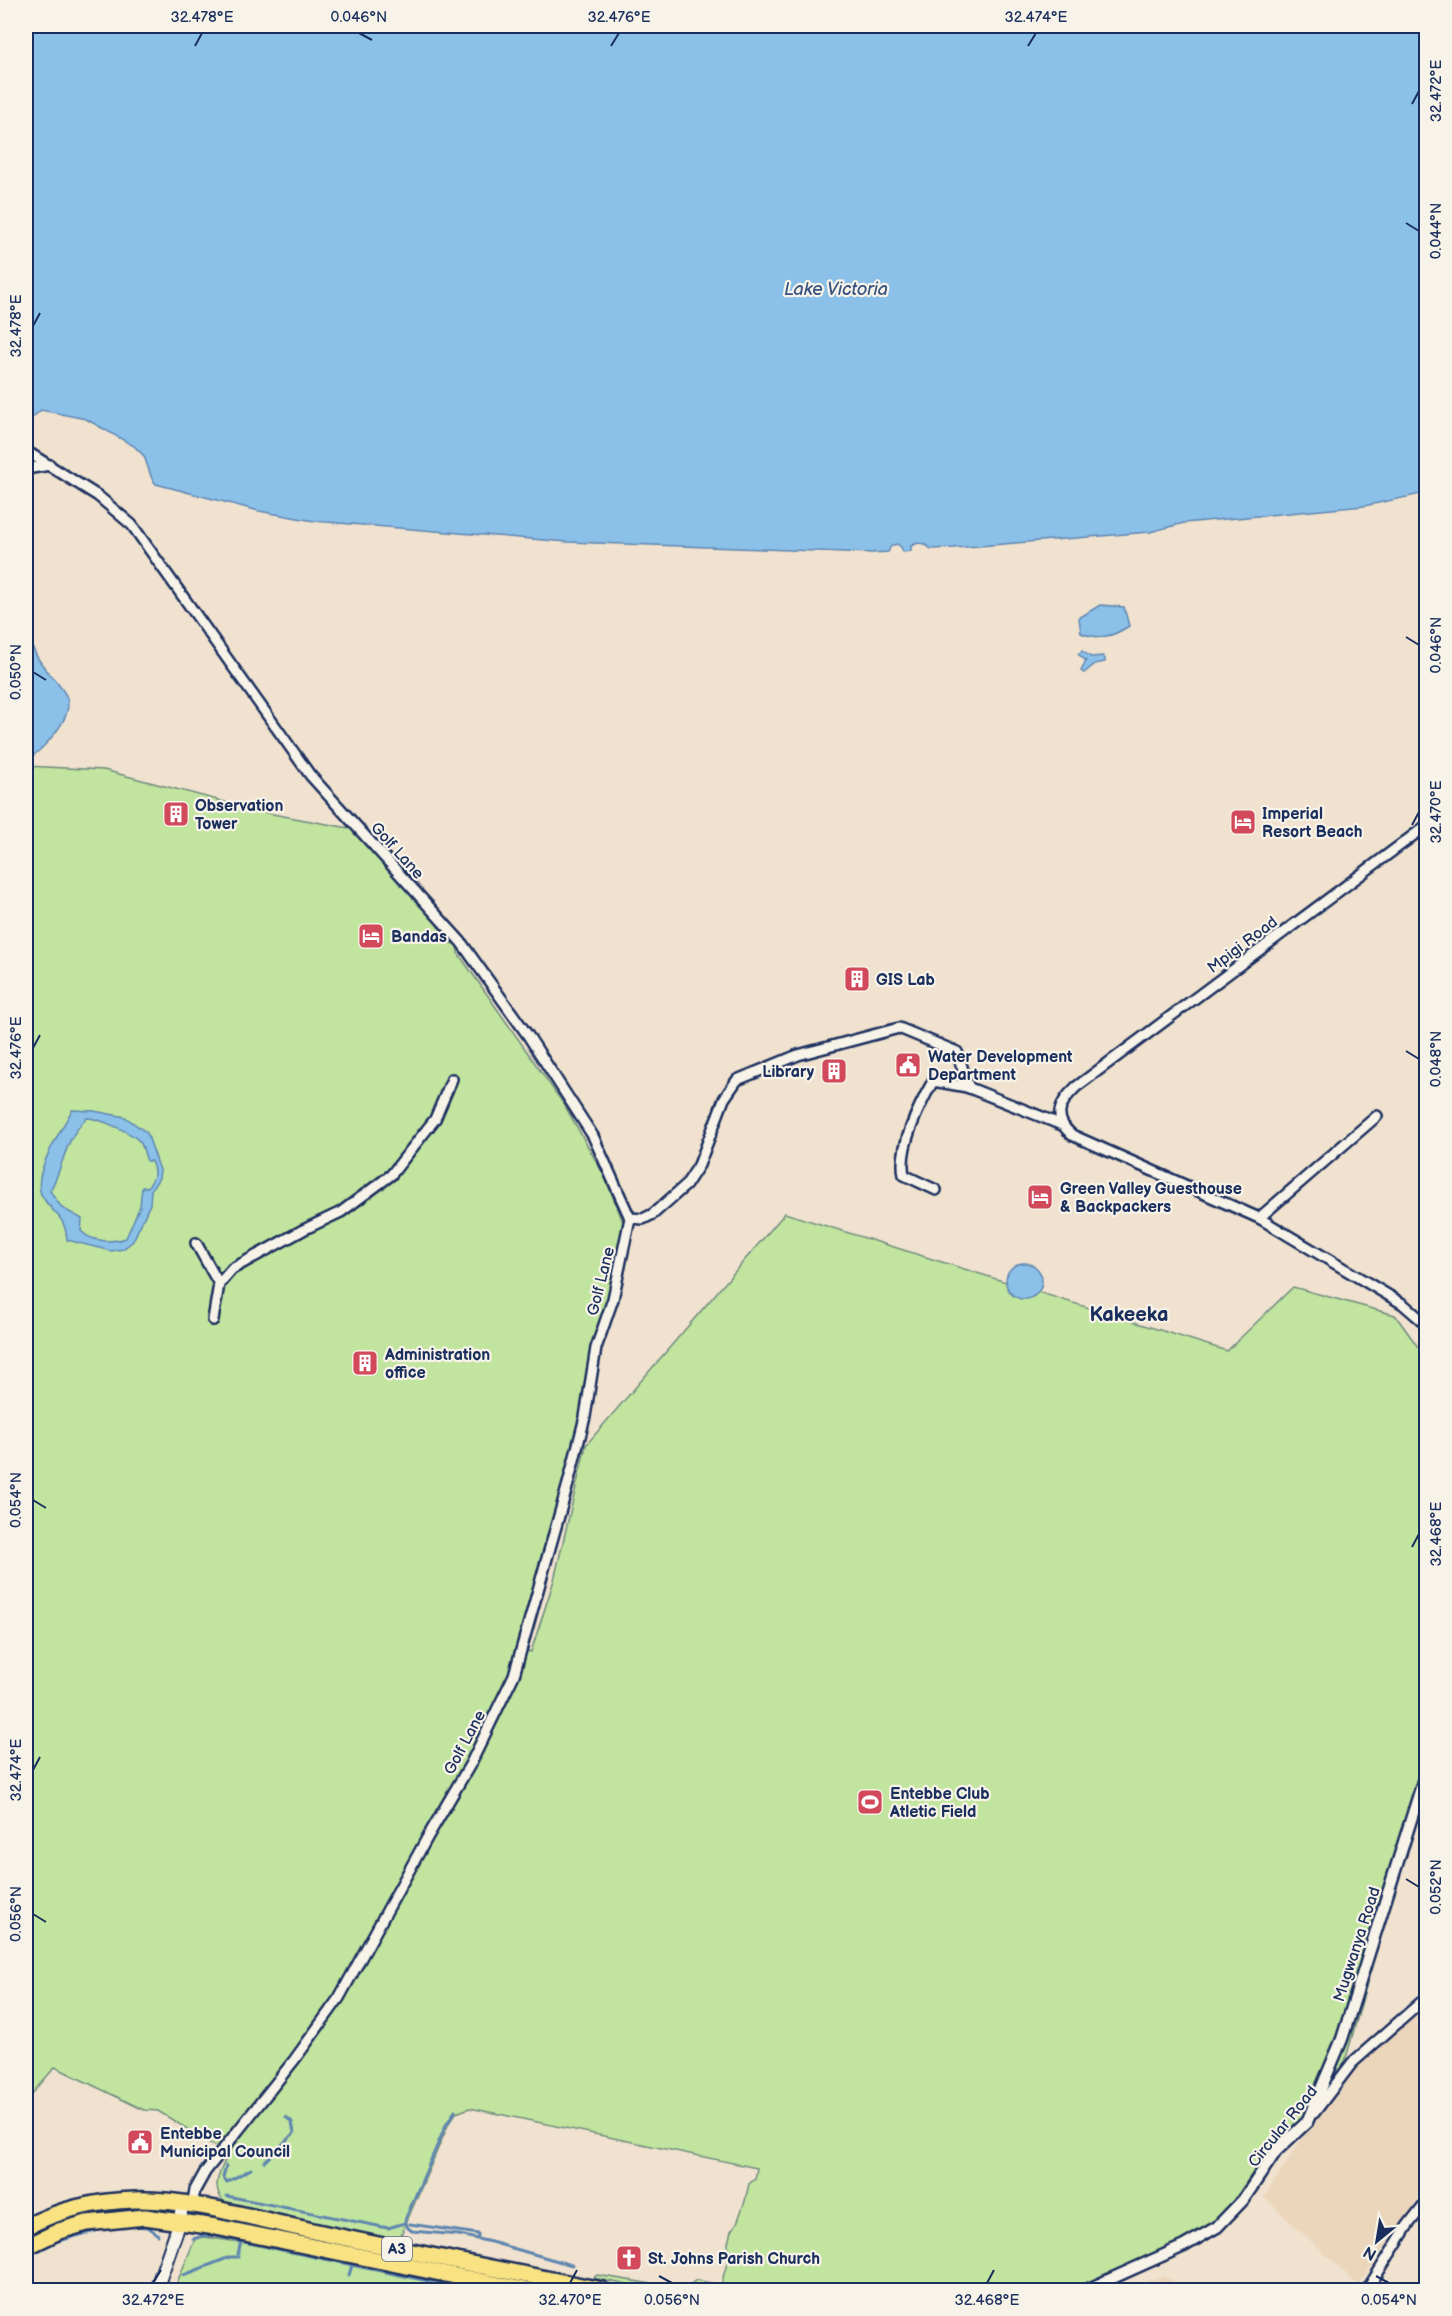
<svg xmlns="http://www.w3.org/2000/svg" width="1452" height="2316" viewBox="0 0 1452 2316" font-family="'Balsamiq Sans',sans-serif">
	<rect width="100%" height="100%" fill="#f0e2ce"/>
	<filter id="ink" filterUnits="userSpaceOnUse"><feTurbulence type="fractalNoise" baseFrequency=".0167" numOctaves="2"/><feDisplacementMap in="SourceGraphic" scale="12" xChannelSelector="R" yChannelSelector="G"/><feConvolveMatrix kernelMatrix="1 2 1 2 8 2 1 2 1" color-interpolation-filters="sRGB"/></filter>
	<g filter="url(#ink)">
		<g fill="#ebd6bc">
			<polygon points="1426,2000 1426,2191 1418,2199 1358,2285 1264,2197 1320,2111 1349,2072"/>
			<polygon points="1163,2276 1192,2290 1116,2290"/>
		</g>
		<g fill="#c1e49e" stroke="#6e8a7e" stroke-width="1.5">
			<path d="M26,766L104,770L267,813L365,831L425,906L449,943L457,944L458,953L565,1106L605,1177L625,1227L580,1431L520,1648L531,1652L554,1580L586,1445L785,1213L1227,1351L1293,1287L1395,1315L1426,1358V1416L1422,1439L1426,1445V1773L1341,2076L1324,2110L1280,2133L1223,2216L1204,2230L1157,2255L1073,2290H689L691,2284L696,2280L721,2285L729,2256L728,2243L731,2231L737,2223L745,2201L749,2184L755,2179L757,2168L470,2108L456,2113L449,2123L398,2242L227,2206C209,2186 219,2175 228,2154L158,2111L144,2110L55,2067L26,2101V2056L27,2053L26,2052Z"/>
			<path d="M124,2207L158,2209L157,2211L26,2242V2235C57,2218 89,2211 124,2207Z"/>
			<polygon points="221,2217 573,2290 549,2290 220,2221"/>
			<polygon points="203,2237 240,2242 238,2255 241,2242 351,2265 350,2272 352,2266 472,2290 174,2290 195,2239"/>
			<polygon points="597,2275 658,2285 669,2290 652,2290 593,2278"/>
		</g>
		<g fill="#8bc0e9" stroke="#5e86b1" stroke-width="1.5" fill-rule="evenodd">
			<path d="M26,26H1426V493L1364,506L1184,523L1150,532L954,548L931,549C924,543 919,541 911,546V551L903,552L901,547L897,544L891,546L888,552L872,553L568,542L314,521L259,511L156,484L152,479L144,456L134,446L86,419L41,410L26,423Z"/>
			<path d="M1100,605L1124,607L1129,626C1112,637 1100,640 1081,633L1079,618Z"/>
			<path d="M26,630C30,640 33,651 39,660C46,672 63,686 67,698C74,719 41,751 26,761Z"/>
			<polygon points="1082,651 1091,657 1103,656 1105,659 1105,662 1095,664 1084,673 1081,671 1086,661 1078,654"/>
			<path d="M72,1110L94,1111L125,1117L147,1133L160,1170L159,1178L151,1190L150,1204L133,1241L123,1249L111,1251L67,1240C65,1214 53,1215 42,1196C30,1175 62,1130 72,1110ZM87,1118C99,1118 133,1133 140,1142C144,1147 144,1155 147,1161H151C156,1173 155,1177 148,1187H142L140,1206L126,1238C113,1243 91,1242 81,1231L82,1219L62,1208L50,1191C65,1164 63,1141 87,1118Z"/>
			<circle cx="1024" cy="1281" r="18"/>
		</g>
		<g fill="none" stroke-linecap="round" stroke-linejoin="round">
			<g stroke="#5e86b1" stroke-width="3">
				<polyline points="455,2111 446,2125 405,2220 408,2228 412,2231 459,2235 491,2242 572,2265"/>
				<polyline points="264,2162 294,2133 292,2122 286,2117"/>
				<polyline points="226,2166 223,2177 227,2182 251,2169"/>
				<polyline points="152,2193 171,2194"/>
				<polyline points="227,2196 388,2228 405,2223"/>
				<polyline points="410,2224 478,2234 478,2239"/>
				<polyline points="130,2226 148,2227 158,2235"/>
				<polyline points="193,2239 203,2236 216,2236 433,2282"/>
				<polyline points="238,2254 241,2241"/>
				<polyline points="26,2257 58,2241 102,2229"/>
				<polyline points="184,2275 230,2257 238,2257"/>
				<polyline points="349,2275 352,2265"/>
				<polyline points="438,2283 476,2290"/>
			</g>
			<defs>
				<g id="minor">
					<polyline points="26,451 98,496 132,525 310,775 461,942 529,1037 593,1136 630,1218 613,1299 596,1348 585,1417 568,1484 514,1675 471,1763 427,1838 339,1998 295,2059 205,2172 195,2190 192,2206"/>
					<polyline points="26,469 50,465"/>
					<path d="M1426,826L1076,1087C1059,1103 1052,1118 1072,1135L1259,1218L1403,1304L1426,1324"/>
					<path d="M936,1190L904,1175C898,1147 919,1106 933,1081L967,1087L1062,1125"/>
					<polyline points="630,1218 643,1219 653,1214 686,1185 699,1165 724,1099 737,1080 798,1055 899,1028 957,1052 969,1088"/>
					<polyline points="1259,1218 1377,1116"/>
					<polyline points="196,1243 219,1284"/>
					<polyline points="213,1320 219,1284 232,1269 303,1230 341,1212 391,1175 435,1119 452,1079"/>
					<polyline points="1314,2113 1352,2063 1426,1998"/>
					<polyline points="1367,2290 1408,2225 1426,2202"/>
				</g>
				<polyline id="tertiary" points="1086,2290 1184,2246 1217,2227 1243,2200 1276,2151 1307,2122 1342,2039 1426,1772"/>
				<polyline id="secondary" points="156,2290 180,2221 182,2204"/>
				<g id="trunk">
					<path d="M26,2227C60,2209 96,2201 135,2200C188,2198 260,2220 313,2231C409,2252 506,2271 602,2290"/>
					<polyline points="26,2247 59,2231 87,2223 145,2217 216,2227 524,2290"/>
				</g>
			</defs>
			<use href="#minor" stroke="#1b2f5e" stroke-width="14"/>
			<use href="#tertiary" stroke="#1b2f5e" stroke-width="15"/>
			<use href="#secondary" stroke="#1b2f5e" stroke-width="16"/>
			<use href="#trunk" stroke="#1b2f5e" stroke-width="20"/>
			<use href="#minor" stroke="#f7f3e8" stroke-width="9"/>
			<use href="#tertiary" stroke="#f7f3e8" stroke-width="10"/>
			<use href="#secondary" stroke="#f7f3e8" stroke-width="12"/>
			<use href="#trunk" stroke="#f8e281" stroke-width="15"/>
		</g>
	</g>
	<path fill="none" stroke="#1b2f5e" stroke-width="2" d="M359,33L372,40M195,46L202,33M611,46L619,33M1028,46L1036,33M1412,104L1419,91M1406,223L1419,231M33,326L40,313M1406,637L1419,645M33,672L46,680M1412,825L1419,812M33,1048L40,1035M1406,1051L1419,1059M33,1500L46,1508M1412,1547L1419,1534M33,1770L40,1757M1406,1879L1419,1887M33,1914L46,1922M659,2276L672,2283M1376,2276L1389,2283M153,2283L161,2270M570,2283L577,2270M987,2283L994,2270"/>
	<defs>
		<symbol id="building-square" viewBox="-11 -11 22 22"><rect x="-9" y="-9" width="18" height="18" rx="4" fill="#d1495b" stroke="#f7f3e8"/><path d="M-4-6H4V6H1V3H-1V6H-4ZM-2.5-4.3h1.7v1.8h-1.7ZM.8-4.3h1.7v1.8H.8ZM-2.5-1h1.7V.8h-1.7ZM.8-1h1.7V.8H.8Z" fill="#fff"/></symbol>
		<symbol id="hotel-square" viewBox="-11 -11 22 22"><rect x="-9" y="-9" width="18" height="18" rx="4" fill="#d1495b" stroke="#f7f3e8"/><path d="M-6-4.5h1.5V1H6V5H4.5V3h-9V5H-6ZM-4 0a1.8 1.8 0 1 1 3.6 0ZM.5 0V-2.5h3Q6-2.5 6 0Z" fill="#fff"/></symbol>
		<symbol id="civic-square" viewBox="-11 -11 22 22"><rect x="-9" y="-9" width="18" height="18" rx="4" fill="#d1495b" stroke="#f7f3e8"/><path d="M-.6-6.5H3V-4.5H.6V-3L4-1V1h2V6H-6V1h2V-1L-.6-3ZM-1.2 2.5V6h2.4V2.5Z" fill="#fff"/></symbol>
		<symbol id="stadium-square" viewBox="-11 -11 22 22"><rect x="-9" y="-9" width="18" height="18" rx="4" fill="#d1495b" stroke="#f7f3e8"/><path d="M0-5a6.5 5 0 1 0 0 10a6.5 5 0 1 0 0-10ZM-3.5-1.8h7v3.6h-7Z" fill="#fff"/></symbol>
		<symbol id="church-square" viewBox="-11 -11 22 22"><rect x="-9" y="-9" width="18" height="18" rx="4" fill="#d1495b" stroke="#f7f3e8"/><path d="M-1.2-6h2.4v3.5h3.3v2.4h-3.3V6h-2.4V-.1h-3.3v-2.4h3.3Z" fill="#fff"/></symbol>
	</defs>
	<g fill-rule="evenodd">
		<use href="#building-square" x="161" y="799" width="30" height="30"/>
		<use href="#hotel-square" x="1228" y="807" width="30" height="30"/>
		<use href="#hotel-square" x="356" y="921" width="30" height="30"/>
		<use href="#building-square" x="842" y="964" width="30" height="30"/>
		<use href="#civic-square" x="893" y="1050" width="30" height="30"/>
		<use href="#building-square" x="819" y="1056" width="30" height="30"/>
		<use href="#hotel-square" x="1025" y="1182" width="30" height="30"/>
		<use href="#building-square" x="350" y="1348" width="30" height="30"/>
		<use href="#stadium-square" x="855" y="1787" width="30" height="30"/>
		<use href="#civic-square" x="125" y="2127" width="30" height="30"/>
		<use href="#church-square" x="614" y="2243" width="30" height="30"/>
	</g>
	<g text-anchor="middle" stroke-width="4.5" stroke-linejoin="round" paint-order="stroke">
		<rect fill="#f7f3e8" stroke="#5d6a87" stroke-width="1.5" x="382" y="2237" width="30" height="24" rx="4.5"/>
		<g font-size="15" font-weight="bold" fill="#1b2f5e">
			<text x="397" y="2254">A3</text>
		</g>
		<g font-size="16" font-weight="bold" fill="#1b2f5e" stroke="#f7f3e8" text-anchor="start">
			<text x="195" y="811">Observation<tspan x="195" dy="18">Tower</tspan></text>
			<text x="1262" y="819">Imperial<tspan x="1262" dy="18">Resort Beach</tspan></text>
			<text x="391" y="942">Bandas</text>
			<text x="876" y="985">GIS Lab</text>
			<text x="928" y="1062">Water Development<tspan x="928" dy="18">Department</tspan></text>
			<text x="814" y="1077" text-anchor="end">Library</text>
			<text x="1060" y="1194">Green Valley Guesthouse<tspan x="1060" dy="18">&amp; Backpackers</tspan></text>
			<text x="385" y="1360">Administration<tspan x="385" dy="18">office</tspan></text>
			<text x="890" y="1799">Entebbe Club<tspan x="890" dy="18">Atletic Field</tspan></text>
			<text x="160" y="2139">Entebbe<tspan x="160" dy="18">Municipal Council</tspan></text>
			<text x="648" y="2264">St. Johns Parish Church</text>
		</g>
		<g font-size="16" fill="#1b2f5e" stroke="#f7f3e8">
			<text transform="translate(398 850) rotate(48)" y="6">Golf Lane</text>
			<text transform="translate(1242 944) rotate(-37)" y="6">Mpigi Road</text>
			<text transform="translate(600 1281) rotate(-76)" y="6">Golf Lane</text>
			<text transform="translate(464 1742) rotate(-62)" y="6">Golf Lane</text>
			<text transform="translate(1356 1944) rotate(-72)" y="6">Mugwanya Road</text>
			<text transform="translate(1282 2126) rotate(-51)" y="6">Circular Road</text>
		</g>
		<g font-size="18" font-style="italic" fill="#375381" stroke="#f7f3e8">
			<text x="836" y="295">Lake Victoria</text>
		</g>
		<g font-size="20" font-weight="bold" fill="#1b2f5e" stroke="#f7f3e8">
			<text x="1129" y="1321">Kakeeka</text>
		</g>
	</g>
	<rect width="1452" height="2316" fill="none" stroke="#f7f3e8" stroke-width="66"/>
	<g transform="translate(1377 2241) rotate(210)" stroke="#f7f3e8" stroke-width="4.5" paint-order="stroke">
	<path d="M0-4.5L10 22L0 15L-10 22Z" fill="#1b2f5e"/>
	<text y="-9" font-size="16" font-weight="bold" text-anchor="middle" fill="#1b2f5e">N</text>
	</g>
	<rect x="33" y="33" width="1386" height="2250" fill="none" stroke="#1b2f5e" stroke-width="2"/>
	<g font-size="15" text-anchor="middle" fill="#1b2f5e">
		<text x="202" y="22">32.478°E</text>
		<text x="359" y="22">0.046°N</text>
		<text x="619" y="22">32.476°E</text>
		<text x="1036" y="22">32.474°E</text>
		<text transform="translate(1436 91) rotate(-90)" y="5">32.472°E</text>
		<text transform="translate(1436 231) rotate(-90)" y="5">0.044°N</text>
		<text transform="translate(16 326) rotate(-90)" y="5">32.478°E</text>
		<text transform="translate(1436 645) rotate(-90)" y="5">0.046°N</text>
		<text transform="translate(16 672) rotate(-90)" y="5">0.050°N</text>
		<text transform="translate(1436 812) rotate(-90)" y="5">32.470°E</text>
		<text transform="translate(16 1048) rotate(-90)" y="5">32.476°E</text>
		<text transform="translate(1436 1059) rotate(-90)" y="5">0.048°N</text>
		<text transform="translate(16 1500) rotate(-90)" y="5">0.054°N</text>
		<text transform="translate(1436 1534) rotate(-90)" y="5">32.468°E</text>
		<text transform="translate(16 1770) rotate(-90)" y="5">32.474°E</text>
		<text transform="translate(1436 1887) rotate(-90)" y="5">0.052°N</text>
		<text transform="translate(16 1914) rotate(-90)" y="5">0.056°N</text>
		<text x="153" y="2305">32.472°E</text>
		<text x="570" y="2305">32.470°E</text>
		<text x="672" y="2305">0.056°N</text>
		<text x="987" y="2305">32.468°E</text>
		<text x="1389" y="2305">0.054°N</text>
	</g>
</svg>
